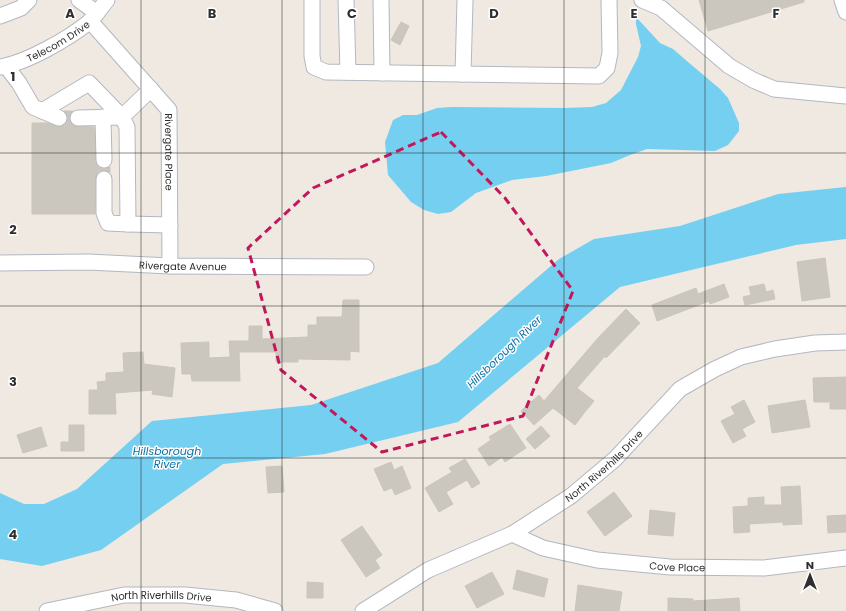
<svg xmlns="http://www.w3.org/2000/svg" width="846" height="611" viewBox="0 0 846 611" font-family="Poppins,sans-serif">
	<rect width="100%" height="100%" fill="#efe9e1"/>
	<g fill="#75cff0">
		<polygon points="636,17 660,43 673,49 688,62 720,89 728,98 739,123 739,131 728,145 715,151 647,149 630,155 611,163 546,176 512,180 476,193 451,212 438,214 424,210 411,202 388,175 385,142 393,120 403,115 417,115 437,108 452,107 565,108 592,107 606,103 621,90 638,57 641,46 636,24"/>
		<polygon points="846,187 846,239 796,245 620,287 458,422 325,454 223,464 101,550 42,566 0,559 0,493 24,504 44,504 77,489 152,421 311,405 438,363 559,259 594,239 680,226 778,194"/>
	</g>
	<g fill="#cbc7bf" stroke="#cbc5ba">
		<polygon points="699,0 804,0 804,2 708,31"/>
		<polygon points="401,22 409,26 400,45 391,40"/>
		<polygon points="64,111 73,111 70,114 69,119 71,123 74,126 94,127 96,164 99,168 104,169 110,167 110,172 104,170 99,171 96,175 95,214 32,214 32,123 48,123 60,127 65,125 67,121 68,117"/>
		<polygon points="825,258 830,297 802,301 797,262"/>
		<polygon points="724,284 729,297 710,304 709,301 657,321 652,305 696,288 698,294"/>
		<polygon points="764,284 766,292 773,290 775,299 745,305 743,297 751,295 749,287"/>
		<polygon points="343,300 359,300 359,352 350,351 350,360 298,359 298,362 276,362 276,352 239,352 240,381 192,381 191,374 182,374 181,343 209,342 209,358 230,357 229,341 249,341 249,326 262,326 262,339 308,337 308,325 317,325 317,317 342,317"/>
		<polygon points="626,309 640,323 606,358 605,356 577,388 594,401 584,413 575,425 553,408 534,425 521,411 539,395 544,401 598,338"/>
		<polygon points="143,352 144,364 175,368 172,397 152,394 153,390 115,393 116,414 89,414 89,390 98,390 97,382 106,381 106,373 124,372 123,353"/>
		<polygon points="846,377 846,409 830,409 830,402 814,402 813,378"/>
		<polygon points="744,400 755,422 742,429 746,436 733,443 721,421 735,414 731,407"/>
		<polygon points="805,400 810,427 772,433 768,406"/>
		<polygon points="510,424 526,448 505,462 502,457 489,466 478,449 491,440 489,437"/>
		<polygon points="69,425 84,425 84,451 61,451 61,442 69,442"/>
		<polygon points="541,426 550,436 535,449 526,439"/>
		<polygon points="41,427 47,446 23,453 17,435"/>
		<polygon points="465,459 480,483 472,488 467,480 446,492 453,504 439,512 425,488 452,472 449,468"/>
		<polygon points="391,462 394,470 402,466 411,488 395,495 392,488 384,491 374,469"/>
		<polygon points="282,466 284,492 268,493 266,467"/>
		<polygon points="800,486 802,524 783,525 783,522 749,524 750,532 734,533 733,507 748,506 748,498 764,497 764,505 782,505 781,487"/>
		<polygon points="614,492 632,516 605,536 587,512"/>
		<polygon points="650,510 675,513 673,536 648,534"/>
		<polygon points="846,515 846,532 828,533 827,516"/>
		<polygon points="362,526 382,555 375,560 380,568 366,577 341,540"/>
		<polygon points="517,570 548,579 544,597 513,589"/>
		<polygon points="492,572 504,594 477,608 465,586"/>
		<polygon points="307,582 323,583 323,598 307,598"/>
		<polygon points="578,585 622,592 619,611 575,611"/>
		<polygon points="668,598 693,599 693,601 739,598 740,611 668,611"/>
	</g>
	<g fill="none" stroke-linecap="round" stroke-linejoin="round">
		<defs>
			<g id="minor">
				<polyline points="79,0 97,13"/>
				<polyline points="312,0 312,56 314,67 326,72 599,76 607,68 610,53 609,0"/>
				<polyline points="346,0 348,72"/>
				<polyline points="381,0 382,73"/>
				<polyline points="642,0 661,8 729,66 753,80 774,89 846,96"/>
				<polyline points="842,0 846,12"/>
				<polyline points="0,16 21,8 29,0"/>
				<path id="s1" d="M90,21L169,110L170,266"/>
				<polyline points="6,66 19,83 33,107 59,118"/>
				<path id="s2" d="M0,67C26,63 68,39 89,22C96,16 101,7 107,0"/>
				<polyline points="463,74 465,0"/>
				<polyline points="42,111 89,83 122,117 127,127 128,224 170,225"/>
				<polyline points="103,117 104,160"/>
				<polyline points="78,118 122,117 151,89"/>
				<polyline points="104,179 104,213 108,223 128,224"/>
				<path id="s3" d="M0,263L88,262L170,266L366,267"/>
				<path id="s4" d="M512,534L543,548L597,560L670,567L764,568L846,558"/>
				<path id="s5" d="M47,611L124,595H185L236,600L275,611"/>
				<path id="s6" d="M363,611L428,570L512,534L571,496L615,459L680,389L715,369L741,357L775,349L815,343L846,342"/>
			</g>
		</defs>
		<use href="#minor" stroke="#b4b7c1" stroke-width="17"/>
		<use href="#minor" stroke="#fff" stroke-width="15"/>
	</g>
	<path fill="none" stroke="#c2185b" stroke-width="3" stroke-dasharray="8 5" stroke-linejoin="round" d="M441,132L505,198L573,291L523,416L382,452L281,370L248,248L313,188Z"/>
	<path fill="none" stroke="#2e2e2e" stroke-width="1" stroke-opacity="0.55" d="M141,0V611M282,0V611M423,0V611M564,0V611M705,0V611M0,153H846M0,306H846M0,458H846"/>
	<g text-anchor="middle" stroke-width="3" stroke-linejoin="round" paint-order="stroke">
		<g font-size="10" fill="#2e2e2e" stroke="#fff">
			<text dy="4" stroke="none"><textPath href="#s2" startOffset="64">Telecom Drive</textPath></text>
			<text dy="4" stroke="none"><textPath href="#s1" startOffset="161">Rivergate Place</textPath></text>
			<text dy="4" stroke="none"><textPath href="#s3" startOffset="183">Rivergate Avenue</textPath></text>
			<text dy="4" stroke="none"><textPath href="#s6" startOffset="283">North Riverhills Drive</textPath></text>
			<text dy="4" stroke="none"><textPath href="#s4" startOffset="170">Cove Place</textPath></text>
			<text dy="4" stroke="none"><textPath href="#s5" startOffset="116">North Riverhills Drive</textPath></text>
		</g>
		<g font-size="11" font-style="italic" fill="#0d6fa3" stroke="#fff">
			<text transform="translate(504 352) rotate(-44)" y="4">Hillsborough River</text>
			<text x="167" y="455">Hillsborough<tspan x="167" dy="13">River</tspan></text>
		</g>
	</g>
	<g font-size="13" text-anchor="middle" font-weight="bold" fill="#2e2e2e" stroke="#fff" stroke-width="3" stroke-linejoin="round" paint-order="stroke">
		<text x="70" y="18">A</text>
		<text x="212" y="18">B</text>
		<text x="352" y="18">C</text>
		<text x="494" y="18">D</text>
		<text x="634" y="18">E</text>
		<text x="776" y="18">F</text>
		<text x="13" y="81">1</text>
		<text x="13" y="234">2</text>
		<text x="13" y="386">3</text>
		<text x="13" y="539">4</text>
	</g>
	<g transform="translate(810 575)" stroke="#ffffff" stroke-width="3" paint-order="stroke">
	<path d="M0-3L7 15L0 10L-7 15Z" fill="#2e2e2e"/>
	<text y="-6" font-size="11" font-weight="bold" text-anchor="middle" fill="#2e2e2e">N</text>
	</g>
</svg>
